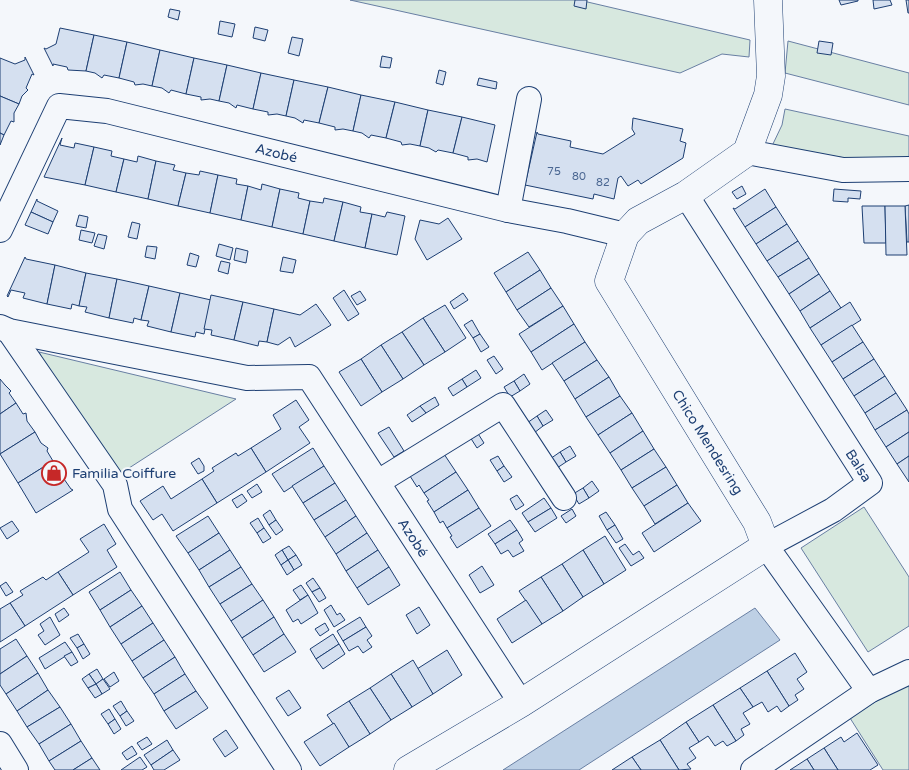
<svg xmlns="http://www.w3.org/2000/svg" width="909" height="770" viewBox="0 0 909 770" font-family="'Varela Round',sans-serif">
	<rect width="100%" height="100%" fill="#f4f7fb"/>
	<g fill="#d7e8df" stroke="#687fa3">
		<polygon points="350,0 579,0 750,40 749,57 722,54 680,73"/>
		<polygon points="788,41 909,73 909,105 785,73"/>
		<polygon points="785,109 909,136 909,158 845,158 772,146 782,125"/>
		<polygon points="39,352 236,399 112,479 54,383"/>
		<polygon points="864,507 909,577 909,626 868,652 801,548"/>
		<polygon points="909,680 909,770 883,770 850,718"/>
	</g>
	<polygon fill="#bed0e5" stroke="#687fa3" points="755,608 780,640 579,770 503,770"/>
	<g fill="#d5e0f0" stroke="#1d3f73">
		<polygon points="575,0 587,0 586,9 574,6"/>
		<polygon points="839,0 858,0 858,1 841,5"/>
		<polygon points="873,0 890,0 892,5 874,9"/>
		<polygon points="906,0 909,0 909,13 908,13"/>
		<polygon points="170,9 180,11 178,20 168,17"/>
		<polygon points="220,21 235,24 232,37 218,34"/>
		<polygon points="255,27 268,30 265,41 253,38"/>
		<polygon points="60,28 94,35 86,71 68,70 67,67 53,64 53,66 44,48 46,49 56,44"/>
		<polygon points="94,35 127,42 119,78 104,75 102,78 95,73 86,71"/>
		<polygon points="292,37 303,39 299,56 288,53"/>
		<polygon points="819,41 833,43 831,55 817,53"/>
		<polygon points="127,42 160,50 152,86 143,84 135,85 134,82 119,78"/>
		<polygon points="160,50 194,58 186,94 171,90 169,93 162,88 152,86"/>
		<polygon points="382,56 392,58 390,68 380,67"/>
		<polygon points="25,57 34,75 32,74 26,88 28,90 22,96 19,104 0,96 0,58 15,64 25,60"/>
		<polygon points="194,58 227,65 219,101 210,99 201,100 201,97 186,94"/>
		<polygon points="227,65 261,73 253,109 237,105 236,108 229,103 219,101"/>
		<polygon points="439,70 446,72 443,85 436,83"/>
		<polygon points="261,73 294,80 286,116 277,114 268,115 268,112 253,109"/>
		<polygon points="479,78 497,82 496,89 477,85"/>
		<polygon points="294,80 328,87 319,123 304,120 303,123 295,118 286,116"/>
		<polygon points="328,87 361,95 353,131 343,129 335,130 335,127 319,123"/>
		<polygon points="361,95 395,102 386,138 371,135 369,138 362,133 353,131"/>
		<polygon points="0,96 19,104 14,113 14,122 11,121 4,135 0,133"/>
		<polygon points="395,102 428,110 420,146 410,144 402,145 401,142 386,138"/>
		<polygon points="428,110 462,117 453,153 438,150 436,152 429,148 420,146"/>
		<polygon points="462,117 495,125 487,162 477,159 468,160 468,157 453,153"/>
		<polygon points="633,118 683,129 680,141 686,143 683,158 641,184 638,180 628,186 621,176 618,178 614,199 594,194 593,199 525,185 537,132 538,134 571,141 570,147 603,154 635,134 632,129"/>
		<polygon points="0,133 4,135 0,145"/>
		<polygon points="62,138 60,145 74,148 75,143 94,147 85,185 44,177"/>
		<polygon points="94,147 112,151 111,156 124,159 116,192 85,185"/>
		<polygon points="138,156 156,161 148,199 116,192 124,159 137,162"/>
		<polygon points="156,161 175,165 173,170 186,173 178,206 148,199"/>
		<polygon points="200,171 218,175 210,213 178,206 186,173 199,175"/>
		<polygon points="218,175 237,179 236,184 248,186 241,220 210,213"/>
		<polygon points="262,184 280,189 272,227 241,220 248,186 261,190"/>
		<polygon points="742,186 746,194 737,199 732,192"/>
		<polygon points="280,189 299,193 298,198 310,201 303,234 272,227"/>
		<polygon points="765,189 776,207 745,227 733,208 735,209"/>
		<polygon points="834,189 861,191 860,199 848,198 848,202 833,201"/>
		<polygon points="324,198 343,202 334,241 303,234 310,201 323,203"/>
		<polygon points="37,199 37,201 58,211 53,222 31,212"/>
		<polygon points="343,202 361,207 360,212 372,214 365,248 334,241"/>
		<polygon points="909,205 909,242 907,242 905,206"/>
		<polygon points="862,206 885,206 886,243 864,243"/>
		<polygon points="885,206 905,206 907,255 886,255"/>
		<polygon points="776,207 787,224 756,244 745,227"/>
		<polygon points="31,212 53,222 48,234 25,225"/>
		<polygon points="387,212 405,216 397,255 365,248 372,214 385,217"/>
		<polygon points="79,215 88,217 86,228 76,226"/>
		<polygon points="448,218 462,239 427,260 415,239 420,220 439,224"/>
		<polygon points="132,222 140,224 137,239 128,237"/>
		<polygon points="787,224 798,241 767,261 756,244"/>
		<polygon points="81,230 95,233 92,243 79,240"/>
		<polygon points="98,234 107,236 104,249 94,246"/>
		<polygon points="798,241 809,258 778,277 767,261"/>
		<polygon points="219,244 233,248 230,260 216,256"/>
		<polygon points="147,246 157,247 155,259 145,257"/>
		<polygon points="236,248 248,251 246,263 234,260"/>
		<polygon points="528,252 540,270 506,292 494,273"/>
		<polygon points="190,253 199,256 196,267 187,265"/>
		<polygon points="25,257 26,259 55,265 47,304 23,298 25,293 11,290 8,297 7,296"/>
		<polygon points="283,257 296,260 293,273 280,271"/>
		<polygon points="809,258 819,274 789,294 778,277"/>
		<polygon points="221,261 230,263 228,274 218,271"/>
		<polygon points="55,265 86,273 79,306 72,304 71,309 47,304"/>
		<polygon points="540,270 551,288 517,310 506,292"/>
		<polygon points="86,273 117,279 109,318 85,312 87,307 79,306"/>
		<polygon points="819,274 830,291 800,311 789,294"/>
		<polygon points="117,279 149,286 141,320 134,318 133,323 109,318"/>
		<polygon points="149,286 180,293 171,332 147,326 149,321 141,320"/>
		<polygon points="551,288 563,306 529,327 517,310"/>
		<polygon points="344,290 359,314 348,321 333,298"/>
		<polygon points="360,291 366,300 357,305 351,296"/>
		<polygon points="830,291 841,308 810,328 800,311"/>
		<polygon points="180,293 211,300 204,334 196,332 195,337 171,332"/>
		<polygon points="463,293 468,300 454,309 450,302"/>
		<polygon points="211,295 243,302 234,340 211,335 212,330 204,329"/>
		<polygon points="243,302 274,309 267,342 259,341 258,346 234,340"/>
		<polygon points="850,302 861,320 821,345 810,328"/>
		<polygon points="316,304 331,325 295,347 290,337 278,345 267,342 274,309 300,315"/>
		<polygon points="445,305 466,338 445,352 423,318"/>
		<polygon points="563,306 574,324 531,352 519,334"/>
		<polygon points="423,318 445,352 424,365 402,332"/>
		<polygon points="472,320 480,334 473,338 464,325"/>
		<polygon points="574,324 585,342 542,370 531,352"/>
		<polygon points="852,325 863,342 832,362 821,345"/>
		<polygon points="402,332 424,365 403,379 381,345"/>
		<polygon points="480,334 489,347 481,352 473,338"/>
		<polygon points="585,342 597,360 564,381 552,363"/>
		<polygon points="863,342 874,359 843,379 832,362"/>
		<polygon points="381,345 403,379 382,392 361,359"/>
		<polygon points="494,356 503,369 496,374 487,360"/>
		<polygon points="361,359 382,392 361,406 339,372"/>
		<polygon points="874,359 885,376 854,396 843,379"/>
		<polygon points="597,360 609,377 575,399 564,381"/>
		<polygon points="476,370 481,378 467,387 462,379"/>
		<polygon points="524,374 530,384 520,391 514,381"/>
		<polygon points="885,376 896,393 865,413 854,396"/>
		<polygon points="609,377 620,396 586,417 575,399"/>
		<polygon points="0,379 5,385 11,391 9,393 16,403 0,414"/>
		<polygon points="462,379 467,387 453,396 448,388"/>
		<polygon points="514,381 520,391 510,397 504,387"/>
		<polygon points="896,393 907,410 875,430 865,413"/>
		<polygon points="620,396 632,413 598,435 586,417"/>
		<polygon points="435,397 439,405 426,413 420,406"/>
		<polygon points="296,400 309,420 299,427 310,443 266,472 251,448 281,429 273,415"/>
		<polygon points="16,403 23,414 26,413 27,421 35,432 0,454 0,414"/>
		<polygon points="420,406 426,413 412,422 407,415"/>
		<polygon points="546,410 553,420 543,426 537,416"/>
		<polygon points="907,410 909,414 909,432 886,447 875,430"/>
		<polygon points="632,413 643,431 610,453 598,435"/>
		<polygon points="537,416 543,426 534,433 527,423"/>
		<polygon points="389,427 404,451 394,457 378,433"/>
		<polygon points="643,431 654,449 621,470 610,453"/>
		<polygon points="35,432 41,443 48,448 47,451 53,461 18,483 0,454"/>
		<polygon points="477,432 484,443 477,448 470,437"/>
		<polygon points="909,432 909,456 897,464 886,447"/>
		<polygon points="570,446 576,456 566,462 560,452"/>
		<polygon points="251,448 266,472 217,503 202,479 214,471 212,468 236,453 238,456"/>
		<polygon points="313,448 324,466 284,492 272,474"/>
		<polygon points="654,449 666,467 632,488 621,470"/>
		<polygon points="560,452 566,462 557,468 550,459"/>
		<polygon points="444,454 456,472 424,493 419,485 417,487 410,476"/>
		<polygon points="498,456 504,466 497,471 490,460"/>
		<polygon points="909,456 909,482 897,464"/>
		<polygon points="199,458 204,466 204,471 198,474 191,463"/>
		<polygon points="53,461 60,471 63,470 64,479 71,489 73,490 36,513 18,483"/>
		<polygon points="324,466 335,483 303,503 292,486"/>
		<polygon points="504,466 512,477 504,482 497,471"/>
		<polygon points="666,467 677,485 644,506 632,488"/>
		<polygon points="456,472 468,490 434,512 427,501 429,500 424,493"/>
		<polygon points="202,479 217,503 173,531 162,514 153,520 140,501 163,486 171,499"/>
		<polygon points="592,481 599,491 589,498 583,488"/>
		<polygon points="335,483 346,500 314,520 303,503"/>
		<polygon points="257,484 262,492 252,498 247,491"/>
		<polygon points="677,485 688,503 655,524 644,506"/>
		<polygon points="583,488 589,498 579,504 573,494"/>
		<polygon points="468,490 479,508 447,528 443,521 440,523 434,512"/>
		<polygon points="242,494 247,501 237,508 232,500"/>
		<polygon points="517,495 524,505 516,510 510,499"/>
		<polygon points="544,498 551,508 528,522 522,513"/>
		<polygon points="346,500 356,516 325,537 314,520"/>
		<polygon points="688,503 701,521 654,552 642,533"/>
		<polygon points="479,508 491,526 457,548 450,537 452,536 447,528"/>
		<polygon points="551,508 557,518 535,532 528,522"/>
		<polygon points="572,509 576,516 566,523 561,516"/>
		<polygon points="270,510 276,520 269,525 263,515"/>
		<polygon points="606,512 615,525 607,530 599,516"/>
		<polygon points="208,516 219,533 188,553 176,536"/>
		<polygon points="356,516 367,533 336,554 325,537"/>
		<polygon points="258,518 264,528 257,533 250,523"/>
		<polygon points="276,520 283,530 276,535 269,525"/>
		<polygon points="510,520 517,530 495,544 488,534"/>
		<polygon points="12,521 19,531 7,539 0,528"/>
		<polygon points="104,524 116,544 107,550 117,567 73,595 58,572 89,552 80,539"/>
		<polygon points="615,525 623,539 616,543 607,530"/>
		<polygon points="264,528 271,538 263,543 257,533"/>
		<polygon points="517,530 523,540 519,543 524,551 513,557 508,550 501,554 495,544"/>
		<polygon points="219,533 230,550 199,570 188,553"/>
		<polygon points="367,533 378,550 346,571 336,554"/>
		<polygon points="605,536 626,570 604,584 583,550"/>
		<polygon points="625,544 633,555 639,551 644,558 631,566 619,548"/>
		<polygon points="289,546 296,555 288,560 282,550"/>
		<polygon points="230,550 241,567 209,587 199,570"/>
		<polygon points="282,550 288,560 281,565 275,555"/>
		<polygon points="378,550 389,567 357,588 346,571"/>
		<polygon points="583,550 604,584 583,597 562,564"/>
		<polygon points="296,555 302,565 294,570 288,560"/>
		<polygon points="288,560 294,570 287,575 281,565"/>
		<polygon points="562,564 583,597 563,611 541,577"/>
		<polygon points="482,566 494,585 480,593 469,575"/>
		<polygon points="241,567 252,584 220,604 209,587"/>
		<polygon points="389,567 400,585 368,605 357,588"/>
		<polygon points="58,572 73,595 25,626 10,603 23,595 20,591 43,577 46,580"/>
		<polygon points="120,572 131,590 100,610 89,592"/>
		<polygon points="541,577 563,611 542,624 519,591"/>
		<polygon points="313,578 320,588 312,592 306,583"/>
		<polygon points="6,582 13,592 6,596 0,586"/>
		<polygon points="252,584 263,600 231,621 220,604"/>
		<polygon points="301,585 308,595 300,600 293,590"/>
		<polygon points="320,588 326,598 319,602 312,592"/>
		<polygon points="131,590 142,606 110,627 100,610"/>
		<polygon points="308,595 318,613 301,624 298,619 293,622 286,610"/>
		<polygon points="263,600 274,617 242,638 231,621"/>
		<polygon points="526,600 542,624 512,643 497,619"/>
		<polygon points="10,603 25,626 0,642 0,609"/>
		<polygon points="331,605 337,615 340,613 345,620 334,627 324,610"/>
		<polygon points="142,606 153,623 121,644 110,627"/>
		<polygon points="419,607 430,625 417,634 406,615"/>
		<polygon points="64,608 69,615 59,622 55,614"/>
		<polygon points="50,617 60,635 45,645 38,635 44,631 40,624"/>
		<polygon points="274,617 284,634 253,655 242,638"/>
		<polygon points="360,617 366,627 343,641 337,631"/>
		<polygon points="153,623 164,640 132,661 121,644"/>
		<polygon points="325,623 329,630 320,636 315,629"/>
		<polygon points="366,627 372,636 367,640 372,647 363,653 358,646 349,651 343,641"/>
		<polygon points="78,634 84,644 77,648 70,638"/>
		<polygon points="284,634 296,652 264,672 253,655"/>
		<polygon points="333,634 339,644 316,659 310,649"/>
		<polygon points="16,639 27,656 0,674 0,649"/>
		<polygon points="164,640 175,657 143,678 132,661"/>
		<polygon points="65,642 72,652 45,669 39,658"/>
		<polygon points="84,644 90,654 83,659 77,648"/>
		<polygon points="339,644 345,654 323,669 316,659"/>
		<polygon points="447,650 462,675 433,694 417,669"/>
		<polygon points="72,652 78,662 71,666 64,656"/>
		<polygon points="795,653 807,672 797,679 804,689 795,695 798,700 789,706 767,671"/>
		<polygon points="27,656 38,673 6,694 0,685 0,674"/>
		<polygon points="175,657 185,674 154,694 143,678"/>
		<polygon points="413,660 433,694 412,707 391,674"/>
		<polygon points="97,669 103,679 96,684 89,674"/>
		<polygon points="767,671 789,706 781,712 777,706 768,712 762,702 753,707 740,688"/>
		<polygon points="114,672 119,681 110,687 104,679"/>
		<polygon points="38,673 48,690 17,711 6,694"/>
		<polygon points="89,674 96,684 88,688 82,679"/>
		<polygon points="185,674 196,691 164,711 154,694"/>
		<polygon points="391,674 412,707 391,720 370,688"/>
		<polygon points="103,679 110,689 102,694 96,684"/>
		<polygon points="96,684 102,694 95,698 88,688"/>
		<polygon points="370,688 391,720 370,734 349,701"/>
		<polygon points="740,688 753,707 743,713 750,724 741,729 744,735 736,741 713,705"/>
		<polygon points="48,690 60,707 27,727 17,711"/>
		<polygon points="289,690 301,708 288,716 276,698"/>
		<polygon points="196,691 208,708 176,729 164,711"/>
		<polygon points="121,701 127,711 120,716 113,706"/>
		<polygon points="349,701 370,734 349,747 327,715"/>
		<polygon points="713,705 736,741 727,746 723,741 715,746 708,736 699,742 686,722"/>
		<polygon points="60,707 71,724 39,744 27,727"/>
		<polygon points="109,709 115,719 108,724 101,714"/>
		<polygon points="127,711 134,721 126,726 120,716"/>
		<polygon points="115,719 121,729 114,734 108,724"/>
		<polygon points="686,722 699,742 689,748 696,758 687,764 691,769 679,770 660,740"/>
		<polygon points="334,723 349,747 320,766 304,742"/>
		<polygon points="71,724 81,741 49,761 39,744"/>
		<polygon points="226,730 238,748 225,757 213,739"/>
		<polygon points="857,733 878,765 870,770 838,770 824,748 841,737 844,742"/>
		<polygon points="147,737 152,744 142,750 137,743"/>
		<polygon points="167,740 173,750 151,765 144,755"/>
		<polygon points="660,740 679,770 641,770 632,757"/>
		<polygon points="81,741 92,758 73,770 55,770 49,761"/>
		<polygon points="132,746 137,754 127,760 122,753"/>
		<polygon points="824,748 838,770 814,770 807,759"/>
		<polygon points="173,750 180,760 164,770 154,770 151,765"/>
		<polygon points="140,757 147,767 142,770 121,770"/>
		<polygon points="632,757 641,770 612,770"/>
		<polygon points="92,758 100,770 73,770"/>
		<polygon points="807,759 814,770 790,770"/>
	</g>
	<g fill="none" stroke-linecap="round" stroke-linejoin="round">
		<defs>
			<g id="street">
				<polyline points="747,152 843,170 909,169"/>
				<path id="s1" d="M686,195L870,483L833,510L766,546L869,691"/>
				<polyline points="508,210 529,99"/>
				<path id="s2" d="M0,230L59,106L107,111L508,210L567,221L625,235"/>
				<path id="s3" d="M0,327L9,331L247,378L309,377L521,703"/>
				<polyline points="9,331 115,485 120,509 289,770"/>
				<polyline points="378,482 503,405 564,498"/>
				<polyline points="0,744 16,770"/>
				<polyline points="753,770 869,691 909,672"/>
			</g>
			<polyline id="secondary" points="408,770 521,703 766,546 757,522 609,281 625,235 638,221 686,195 747,152 768,95 771,76 768,0"/>
		</defs>
		<use href="#street" stroke="#1d3f73" stroke-width="26"/>
		<use href="#secondary" stroke="#1d3f73" stroke-width="29"/>
		<use href="#street" stroke="#f4f7fb" stroke-width="24"/>
		<use href="#secondary" stroke="#f4f7fb" stroke-width="28"/>
	</g>
	<defs>
		<symbol id="shop-ring" viewBox="-11 -11 22 22"><circle r="9.5" fill="#f4f7fb" stroke="#c62828" stroke-width="1.5"/><path d="M-5-2.5h2.3a2.7 3.5 0 0 1 5.4 0H5L5.5 6h-11ZM-1.5-2.5h3a1.5 2.3 0 0 0-3 0Z" fill="#c62828"/></symbol>
	</defs>
	<g fill-rule="evenodd">
		<use href="#shop-ring" x="40" y="459" width="28" height="28"/>
	</g>
	<g text-anchor="middle" stroke-width="4" stroke-linejoin="round" paint-order="stroke">
		<g font-size="11" fill="#4b6792">
			<text x="554" y="175">75</text>
			<text x="579" y="180">80</text>
			<text x="603" y="186">82</text>
		</g>
		<g font-size="14" fill="#1d3f73" stroke="#f4f7fb">
			<text dy="5" stroke="none"><textPath href="#s2" startOffset="360">Azobé</textPath></text>
			<text transform="translate(708 442) rotate(58)" y="5">Chico Mendesring</text>
			<text dy="5" stroke="none"><textPath href="#s1" startOffset="321">Balsa</textPath></text>
			<text dy="5" stroke="none"><textPath href="#s3" startOffset="506">Azobé</textPath></text>
		</g>
		<g font-size="14" fill="#1d3f73" stroke="#f4f7fb" text-anchor="start">
			<text x="72" y="478">Familia Coiffure</text>
		</g>
	</g>
</svg>
